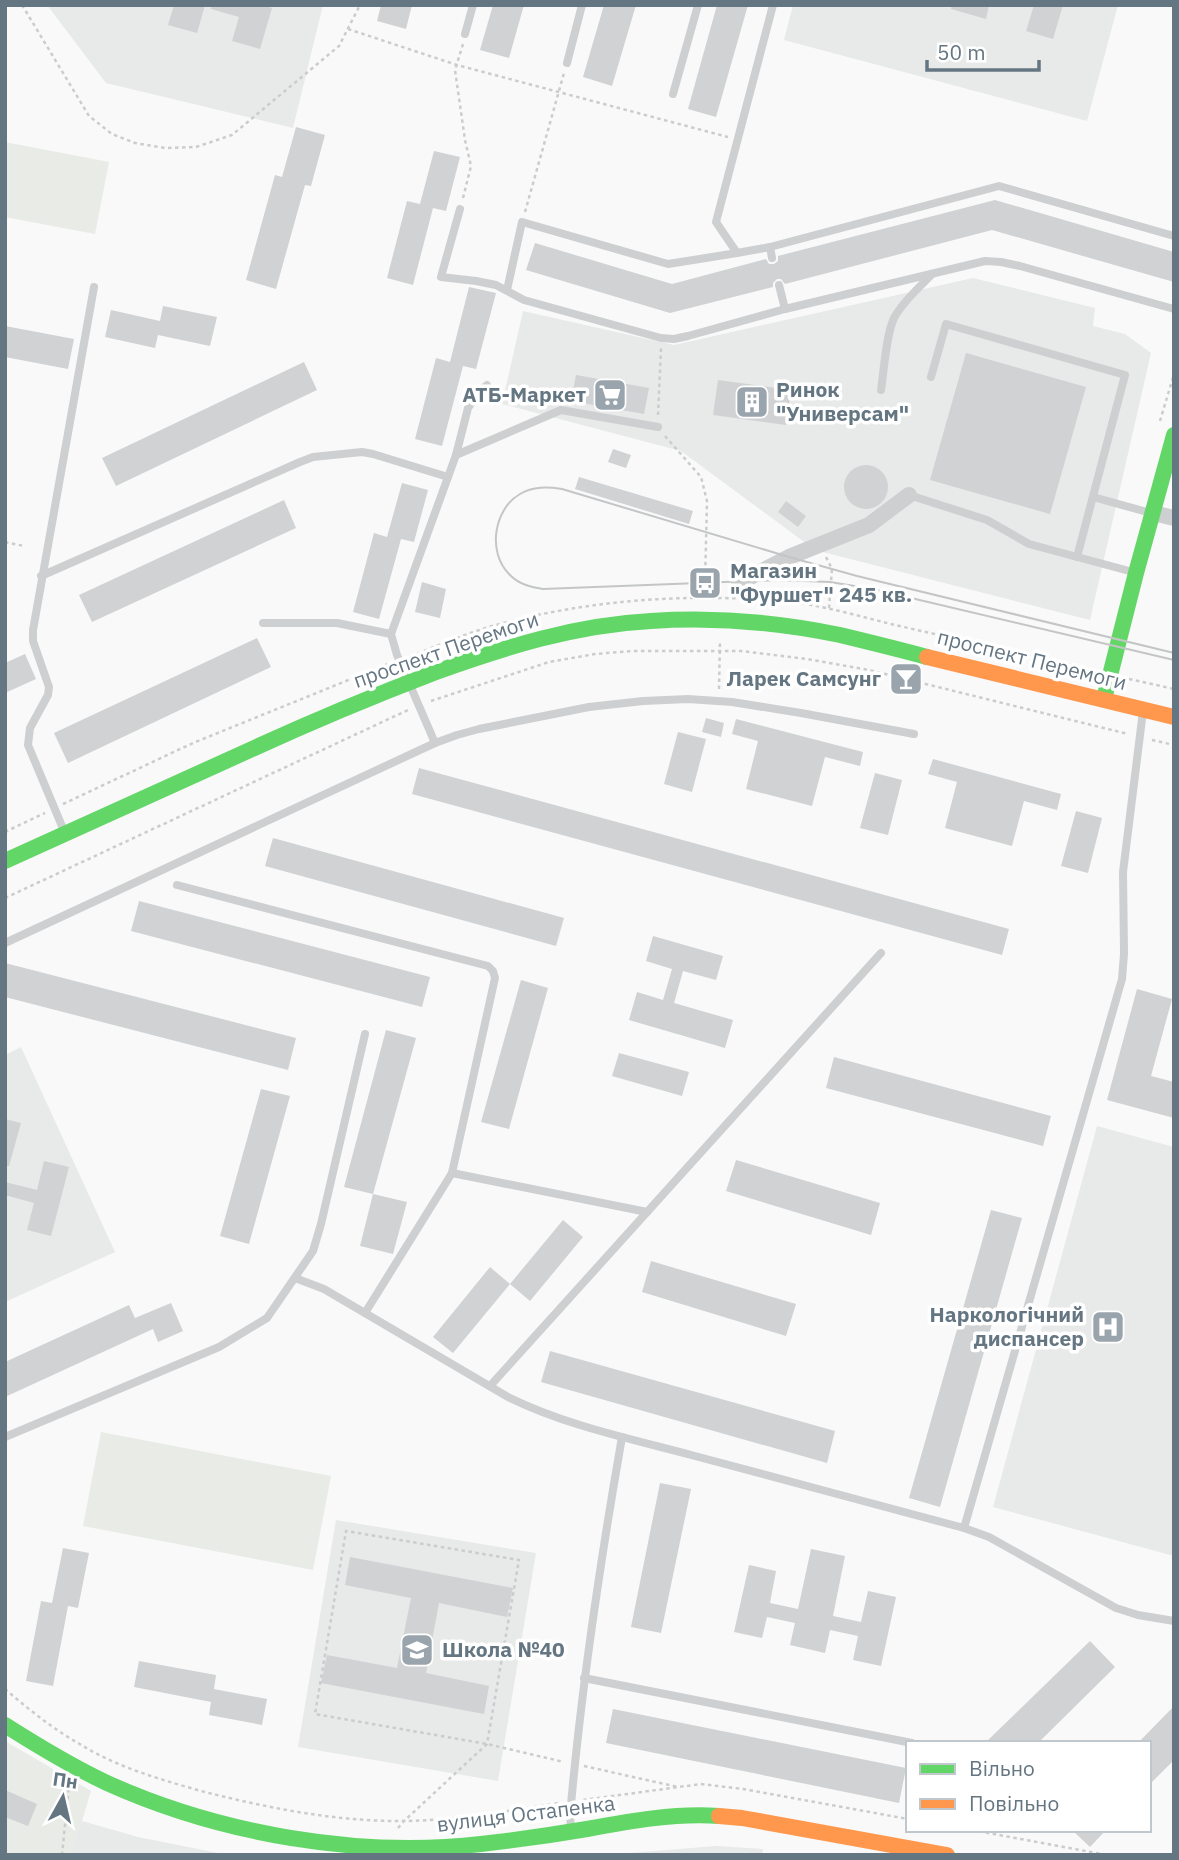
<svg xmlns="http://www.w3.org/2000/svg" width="1179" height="1860" viewBox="0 0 1179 1860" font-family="'IBM Plex Sans',sans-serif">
	<rect width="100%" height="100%" fill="#f9f9f9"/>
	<g fill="#e8e9e9">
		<polygon points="47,5 323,5 293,128 106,83"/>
		<polygon points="793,5 1118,5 1087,121 784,40"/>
		<polygon points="973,278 1095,308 1093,326 1125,334 1151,353 1090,620 815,550 681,451 502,404 523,311 674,345"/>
		<polygon points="21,1047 115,1252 5,1302 5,1055"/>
		<polygon points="1097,1126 1174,1147 1174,1556 993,1507"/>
		<polygon points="336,1520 536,1553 498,1781 298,1747"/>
		<polygon points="82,1821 138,1837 228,1855 69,1855"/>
		<polygon points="716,1846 763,1849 762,1855 605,1855"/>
	</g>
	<g fill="#e8ebe6">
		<polygon points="5,142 109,162 95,234 5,217"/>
		<polygon points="101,1432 331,1476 313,1570 83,1526"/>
		<polygon points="5,1741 91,1791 82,1821 69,1855 5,1855"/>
	</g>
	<g fill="#d0d2d3">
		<polygon points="174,5 205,5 197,33 168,25"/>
		<polygon points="212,5 262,5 272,8 260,49 232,41 239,17 211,9"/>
		<polygon points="381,5 412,5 406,29 377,21"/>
		<polygon points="493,5 524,5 509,58 480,50"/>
		<polygon points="604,5 636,5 612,86 583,77"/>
		<polygon points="717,5 748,5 716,117 688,109"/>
		<polygon points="952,5 989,5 986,19 951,9"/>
		<polygon points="1034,5 1063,5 1053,39 1026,31"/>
		<polygon points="296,127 325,135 311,186 305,185 276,289 246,280 275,175 282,177"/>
		<polygon points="434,151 460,157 446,211 433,208 413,285 387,278 407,201 420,204"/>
		<polygon points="995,200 1174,252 1174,282 992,230 785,284 781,279 777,279 773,283 773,287 670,313 526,270 535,243 672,284 766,259 769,264 774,264 778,261 778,256"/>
		<polygon points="469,287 496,293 476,369 463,366 442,446 415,439 436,358 450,362"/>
		<polygon points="163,306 217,317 210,346 158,335 155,348 105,337 111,310 160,321"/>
		<polygon points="5,326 74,339 68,369 5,357"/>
		<polygon points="966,353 1086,387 1050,514 930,480"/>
		<polygon points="304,362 317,390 116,486 102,458"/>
		<polygon points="576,375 649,388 644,414 571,401"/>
		<polygon points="718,380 791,390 786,425 713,415"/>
		<polygon points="613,449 631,455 626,468 608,462"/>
		<circle cx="866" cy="487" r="22"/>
		<polygon points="579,477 693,511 689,524 575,489"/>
		<polygon points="402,483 428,490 414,542 401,539 379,619 353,612 374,533 387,537"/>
		<polygon points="284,500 296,528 92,622 79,595"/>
		<polygon points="786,501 806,516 798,527 778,512"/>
		<polygon points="422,582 446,589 440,618 415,612"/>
		<polygon points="257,638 271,667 68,763 54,733"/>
		<polygon points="25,654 36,679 5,693 5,663"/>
		<polygon points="706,718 724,723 721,737 702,732"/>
		<polygon points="736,719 863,752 860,766 825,757 812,806 746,789 758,741 732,734"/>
		<polygon points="678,732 706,739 692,792 664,784"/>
		<polygon points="933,759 1061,794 1057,810 1024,801 1012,846 945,828 957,782 928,774"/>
		<polygon points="419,768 1009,929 1002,955 412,794"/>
		<polygon points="875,773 902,780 888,835 860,828"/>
		<polygon points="1076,811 1102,818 1088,873 1061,866"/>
		<polygon points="273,838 564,918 556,946 265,866"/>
		<polygon points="139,901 430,977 422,1007 131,931"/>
		<polygon points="653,936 723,956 716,980 683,971 674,1003 733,1020 725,1048 629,1020 637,992 663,1000 672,969 646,961"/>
		<polygon points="5,963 296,1038 288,1070 5,997"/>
		<polygon points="521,980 548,988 509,1129 481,1122"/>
		<polygon points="1137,989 1172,999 1151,1076 1174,1082 1174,1118 1107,1100"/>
		<polygon points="386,1030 416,1038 373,1194 344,1187"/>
		<polygon points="619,1053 689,1072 682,1096 612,1076"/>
		<polygon points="834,1057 1051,1116 1043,1146 826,1088"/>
		<polygon points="261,1089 290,1096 249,1244 220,1236"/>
		<polygon points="5,1119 21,1123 9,1166 5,1166"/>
		<polygon points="736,1160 880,1203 871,1235 726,1191"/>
		<polygon points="44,1161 69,1167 51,1236 27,1230 34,1203 5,1195 5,1182 37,1190"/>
		<polygon points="373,1194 407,1202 393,1254 360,1246"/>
		<polygon points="991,1210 1022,1218 940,1507 909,1498"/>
		<polygon points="563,1220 583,1237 530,1301 510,1284 453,1353 433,1337 490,1267 510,1284"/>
		<polygon points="651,1261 796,1304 786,1336 642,1292"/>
		<polygon points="171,1303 183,1331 158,1342 153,1329 5,1397 5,1362 129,1305 135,1318"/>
		<polygon points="550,1351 835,1431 827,1463 541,1382"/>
		<polygon points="660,1483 691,1489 661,1633 631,1627"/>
		<polygon points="63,1548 89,1553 78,1608 68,1606 53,1686 26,1681 41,1601 52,1603"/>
		<polygon points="811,1549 845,1556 833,1616 861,1622 868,1591 896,1597 881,1666 853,1660 858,1636 830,1630 825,1653 790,1645 795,1623 767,1617 762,1638 734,1632 749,1565 776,1571 770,1603 798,1609"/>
		<polygon points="350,1557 513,1588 507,1617 439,1603 426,1673 489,1686 484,1714 321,1683 327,1655 397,1668 411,1598 345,1585"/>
		<polygon points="1090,1641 1115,1667 1038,1743 985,1743"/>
		<polygon points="139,1661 216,1675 214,1689 267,1699 262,1725 209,1715 211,1702 134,1687"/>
		<polygon points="1174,1706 1174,1760 1149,1785 1149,1743 1138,1743"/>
		<polygon points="613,1709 906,1768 899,1803 606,1743"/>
		<polygon points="5,1790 37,1804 28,1826 5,1817"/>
		<polygon points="1072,1830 1106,1830 1090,1847"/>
	</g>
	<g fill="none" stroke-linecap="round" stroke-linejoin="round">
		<g stroke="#cbcccd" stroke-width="2.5" stroke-dasharray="3.5 3.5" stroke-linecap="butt">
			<polyline points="22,5 89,116 112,134 135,143 165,148 196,147 232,135 339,46 360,5"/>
			<polyline points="348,29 457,65 728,137"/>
			<polyline points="463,198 471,166 465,140 455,70 463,44"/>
			<polyline points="525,212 564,73"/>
			<polyline points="658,415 661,348"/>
			<polyline points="1160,421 1174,374"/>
			<polyline points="665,436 701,477 707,501 705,583 712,599"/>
			<polyline points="5,542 24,546"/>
			<polyline points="826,557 832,569 829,608"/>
			<path d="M411,656C439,645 467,633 496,625C588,600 685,593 781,601C819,604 858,616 895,625C961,640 1026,655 1092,670"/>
			<polyline points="1129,679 1174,689"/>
			<polyline points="719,689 720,640"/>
			<polyline points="431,701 549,662 595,654 632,651 741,651 807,659 869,670 1128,734"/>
			<polyline points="1152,740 1174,745"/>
			<polyline points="63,804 193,743 388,664"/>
			<polyline points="5,832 45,813"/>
			<polyline points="5,898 408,710"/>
			<path d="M5,1689C27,1708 53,1729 78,1743C116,1767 159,1779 201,1791C268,1808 337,1822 406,1821C458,1820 508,1811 559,1803"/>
			<polyline points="584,1766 678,1787"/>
			<polyline points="583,1800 701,1784 743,1789 908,1819"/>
			<polyline points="398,1828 404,1821 487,1744 519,1560 346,1531 315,1714 487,1744 564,1762"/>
			<polyline points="972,1830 1107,1855"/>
			<polyline points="62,1855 69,1785"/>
		</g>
		<g stroke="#cecfd0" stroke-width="8">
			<polyline points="465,34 473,5"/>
			<polyline points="567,63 582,5"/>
			<polyline points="673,94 698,5"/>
			<polyline points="460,209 441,277 476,281 496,285 524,300 661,338 674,339 688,336 785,309 985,261 1001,262 1020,266 1174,309"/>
			<polyline points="770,247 999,186 1174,236"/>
			<polyline points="772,258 770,247 737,253 716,222 773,5"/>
			<polyline points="779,285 785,309"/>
			<polyline points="507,290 522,222 668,264 737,253"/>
			<polyline points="931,377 946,324 1125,375 1077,557"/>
			<path d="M881,390C884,370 886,335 894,318C903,301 919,288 931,275"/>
			<polyline points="456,455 561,410 658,427"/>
			<polyline points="909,495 987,520 1029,544 1133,572"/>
			<polyline points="1093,497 1151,513"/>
			<polyline points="41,576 300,462 313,457 362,452 373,454 448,477"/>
			<polyline points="263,623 337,623 391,634"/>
			<polyline points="435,743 397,655 391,634 456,455 468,408 480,391 487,385"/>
			<polyline points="64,831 28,745 30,728 48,695 49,687 33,641 33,630 94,287"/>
			<polyline points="177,885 488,966 493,971 495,978 452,1173 365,1313"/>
			<polyline points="5,943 435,743 457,735 479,729 589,707 643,701 688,699 732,702 801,713 914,734"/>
			<polyline points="452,1173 647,1212"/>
			<path d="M295,1278L324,1289L508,1397C567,1426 632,1439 695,1456C785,1480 874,1504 964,1528L989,1537L1116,1608L1138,1615L1174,1621"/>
			<polyline points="490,1386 881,953"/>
			<polyline points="5,1437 219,1347 267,1318 313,1251 321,1224 365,1034"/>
			<polyline points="964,1528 1122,979 1124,954 1123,872 1143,711"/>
			<polyline points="584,1678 912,1743"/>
			<path d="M571,1829L570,1816C581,1688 600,1563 622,1437"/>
		</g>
		<g stroke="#cecfd0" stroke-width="16">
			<polyline points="1153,513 1174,518"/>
			<polyline points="739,583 789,557 869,525 909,495"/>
		</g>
		<g stroke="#63d668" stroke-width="16">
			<polyline points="1104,699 1136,573 1174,435"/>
			<path d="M5,861C87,823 169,787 250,750C311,722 373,696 436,672C506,647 575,625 651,621C713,617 778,622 840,635C869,642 898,649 927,657"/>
			<path d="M5,1725C38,1746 71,1766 107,1783C220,1834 358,1858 481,1844C516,1840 552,1835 587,1829C630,1821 674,1813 719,1816"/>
		</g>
		<g stroke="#ff974d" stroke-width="16">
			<polyline points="927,657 1174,717"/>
			<polyline points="719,1816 742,1818 947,1855"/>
		</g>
		<path stroke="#c3c5c6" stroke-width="2" d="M1174,653L857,576L789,557L562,489C548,487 533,486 520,494C494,509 487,552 509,574C518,584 530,587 543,589L779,580L830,582L873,589L1174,660"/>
	</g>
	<defs>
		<symbol id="supermarket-square" viewBox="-11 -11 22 22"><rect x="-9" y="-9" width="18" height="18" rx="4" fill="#99a4ac" stroke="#fff"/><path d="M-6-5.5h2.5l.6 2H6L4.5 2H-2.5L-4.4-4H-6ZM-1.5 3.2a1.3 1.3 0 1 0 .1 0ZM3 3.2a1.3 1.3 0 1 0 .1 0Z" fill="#fff"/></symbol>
		<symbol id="building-square" viewBox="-11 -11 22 22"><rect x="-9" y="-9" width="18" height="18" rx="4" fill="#99a4ac" stroke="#fff"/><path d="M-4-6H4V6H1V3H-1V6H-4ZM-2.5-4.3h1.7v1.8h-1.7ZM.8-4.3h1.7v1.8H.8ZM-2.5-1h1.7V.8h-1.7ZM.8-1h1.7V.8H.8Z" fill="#fff"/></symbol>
		<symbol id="bus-square" viewBox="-11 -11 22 22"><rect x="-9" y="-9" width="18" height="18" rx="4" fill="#99a4ac" stroke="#fff"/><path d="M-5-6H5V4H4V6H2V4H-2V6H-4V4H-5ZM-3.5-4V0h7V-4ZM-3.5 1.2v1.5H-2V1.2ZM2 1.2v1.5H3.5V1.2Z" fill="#fff"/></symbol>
		<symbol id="bar-square" viewBox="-11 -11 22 22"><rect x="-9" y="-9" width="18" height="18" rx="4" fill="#99a4ac" stroke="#fff"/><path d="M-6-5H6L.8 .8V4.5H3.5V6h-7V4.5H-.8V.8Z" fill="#fff"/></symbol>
		<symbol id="hospital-square" viewBox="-11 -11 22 22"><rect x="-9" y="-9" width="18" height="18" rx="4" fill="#99a4ac" stroke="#fff"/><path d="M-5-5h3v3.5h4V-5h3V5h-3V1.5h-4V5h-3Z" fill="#fff"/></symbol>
		<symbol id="school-square" viewBox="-11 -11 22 22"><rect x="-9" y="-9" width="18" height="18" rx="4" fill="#99a4ac" stroke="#fff"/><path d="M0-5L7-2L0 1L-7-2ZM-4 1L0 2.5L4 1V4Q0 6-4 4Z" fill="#fff"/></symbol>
	</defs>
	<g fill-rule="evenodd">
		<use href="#supermarket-square" x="591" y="376" width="38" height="38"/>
		<use href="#building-square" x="733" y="383" width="38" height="38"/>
		<use href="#bus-square" x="686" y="564" width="38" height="38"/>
		<use href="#bar-square" x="887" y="660" width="38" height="38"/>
		<use href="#hospital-square" x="1089" y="1308" width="38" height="38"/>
		<use href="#school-square" x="398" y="1631" width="38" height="38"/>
	</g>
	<g text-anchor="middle" stroke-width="7" stroke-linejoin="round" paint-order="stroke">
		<g font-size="21" font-weight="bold" fill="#657683" stroke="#fff" text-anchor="start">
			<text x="776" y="397">Ринок<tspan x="776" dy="24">"Универсам"</tspan></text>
			<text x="586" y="402" text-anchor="end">АТБ-Маркет</text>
			<text x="730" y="578">Магазин<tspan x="730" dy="24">"Фуршет" 245 кв.</tspan></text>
			<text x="881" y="686" text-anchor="end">Ларек Самсунг</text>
			<text x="1084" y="1322" text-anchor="end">Наркологічний<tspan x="1084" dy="24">диспансер</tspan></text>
			<text x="442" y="1657">Школа №40</text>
		</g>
		<g font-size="21" fill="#657683" stroke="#fff">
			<text transform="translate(446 650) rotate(-19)" y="7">проспект Перемоги</text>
			<text transform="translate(1032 660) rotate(14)" y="7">проспект Перемоги</text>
			<text transform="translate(526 1814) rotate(-7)" y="7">вулиця Остапенка</text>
		</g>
	</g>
	<rect width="1179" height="1860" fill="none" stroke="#657683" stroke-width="14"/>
	<rect x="906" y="1741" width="245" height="91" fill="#ffffff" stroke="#c1c8cd" stroke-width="2"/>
	<rect x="920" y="1764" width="35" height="10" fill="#63d668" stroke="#c1c8cd" stroke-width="2"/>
	<text x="969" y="1776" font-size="21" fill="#657683">Вільно</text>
	<rect x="920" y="1799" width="35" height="10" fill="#ff974d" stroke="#c1c8cd" stroke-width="2"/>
	<text x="969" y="1811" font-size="21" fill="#657683">Повільно</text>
	<g transform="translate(63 1797) rotate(8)" stroke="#ffffff" stroke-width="5" paint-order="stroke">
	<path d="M0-5L12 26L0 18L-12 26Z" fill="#657683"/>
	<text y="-10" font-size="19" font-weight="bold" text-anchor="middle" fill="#657683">Пн</text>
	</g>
	<path d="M927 60v10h112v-10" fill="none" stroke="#657683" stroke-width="3.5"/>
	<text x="937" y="60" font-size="21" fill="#657683" stroke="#ffffff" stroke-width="5" paint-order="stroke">50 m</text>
</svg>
